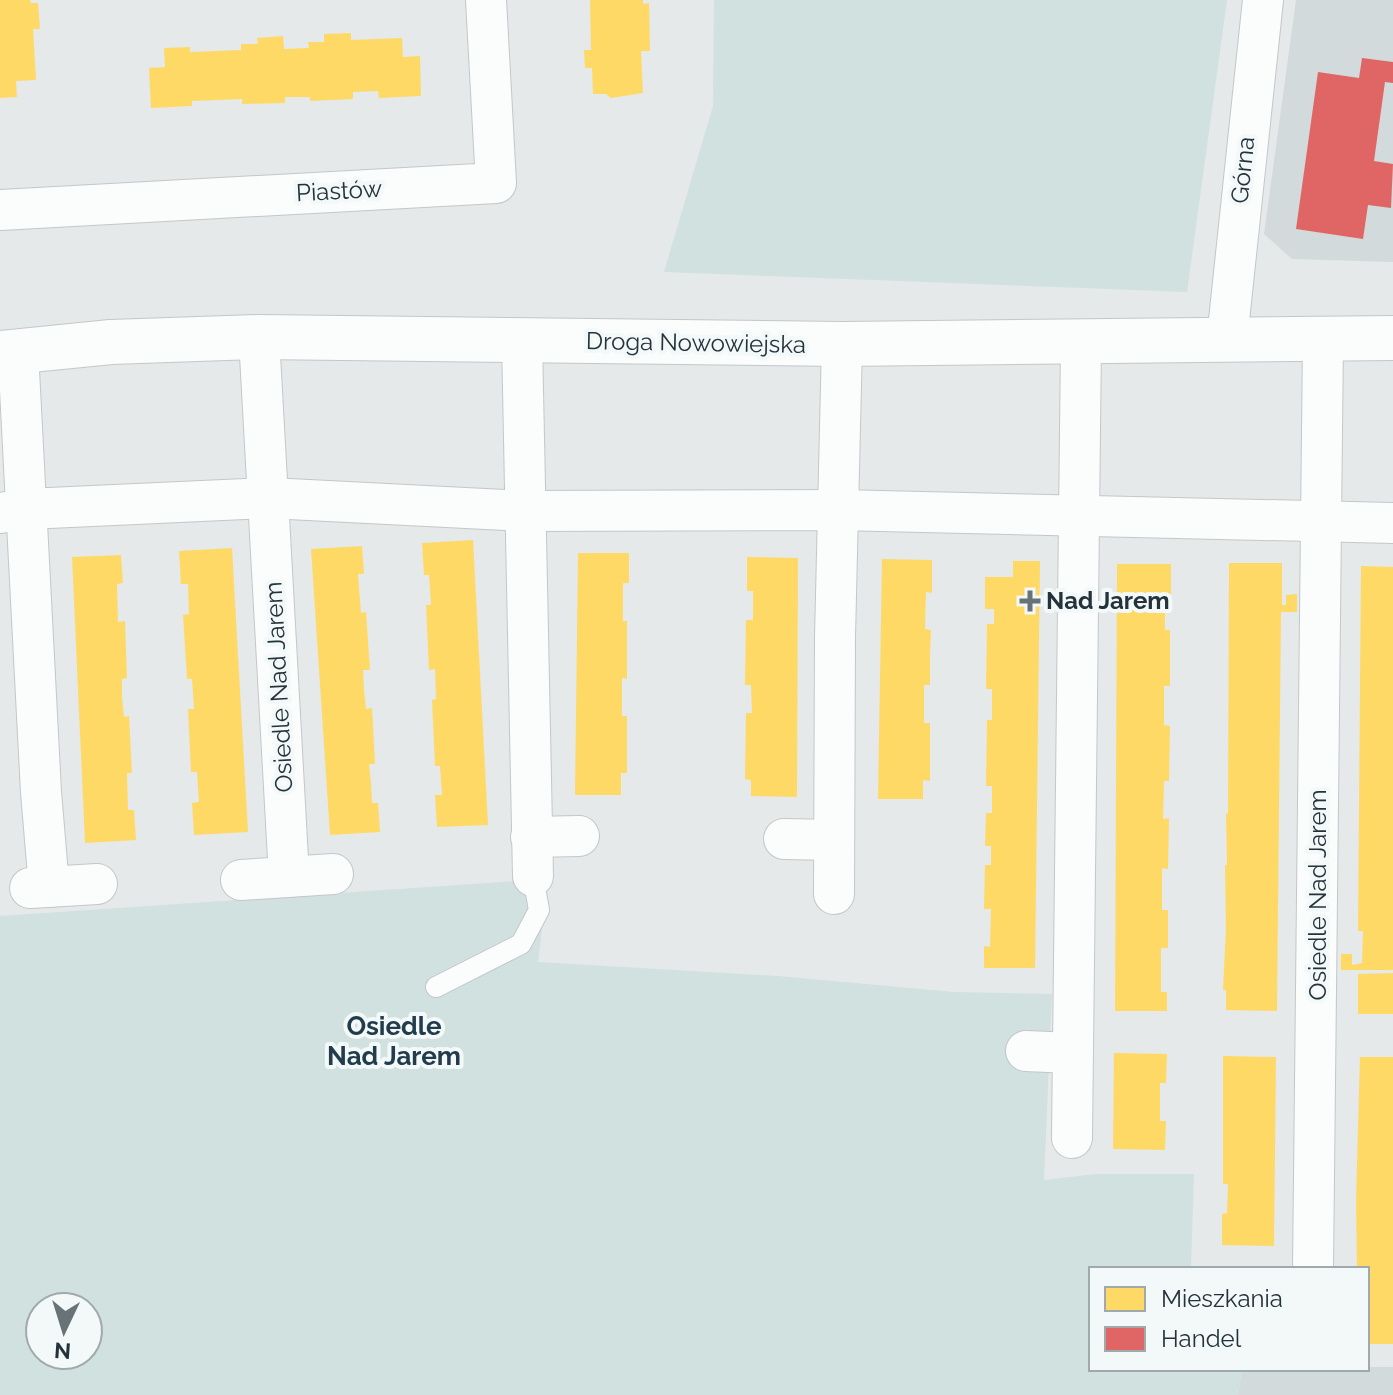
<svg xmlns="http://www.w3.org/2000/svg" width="1393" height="1395" viewBox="0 0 1393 1395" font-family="Raleway,sans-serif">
	<rect width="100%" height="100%" fill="#e5e9ea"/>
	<g fill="#d3dadb">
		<polygon points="1296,0 1393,0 1393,262 1292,259 1264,234"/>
		<polygon points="1367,1367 1393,1367 1393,1395 1238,1395 1242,1369 1367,1369"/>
	</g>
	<g fill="#d0e1e0" fill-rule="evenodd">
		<polygon points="714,0 1227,0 1187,292 664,272 713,106"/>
		<path d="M548,879L538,962L778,976L954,992L1052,994L1044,1180L1096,1174H1194L1191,1269H1091V1369H1242L1238,1395H0V916ZM40,1307H88V1355H40Z"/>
	</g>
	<g fill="#ffd966">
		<polygon points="0,0 30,0 31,3 38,3 40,29 33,29 36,80 16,81 17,97 0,98"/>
		<polygon points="590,0 643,0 643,4 649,3 650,51 641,51 643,93 611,98 606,94 593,94 592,68 585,68 584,50 591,50"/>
		<polygon points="351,33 351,40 402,38 403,57 420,56 421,96 379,98 378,91 353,92 353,99 310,101 310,97 285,97 285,103 242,104 242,99 192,101 192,106 151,108 149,68 165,67 164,48 190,47 190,52 241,50 241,44 258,44 257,38 283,36 284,49 309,48 308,42 324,42 324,34"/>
		<polygon points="473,540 488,825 437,827 435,795 442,795 440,766 435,766 432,700 436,699 435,669 429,670 426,605 431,605 429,575 424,575 422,543"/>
		<polygon points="362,546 364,574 358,574 361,613 366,612 370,670 363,670 364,689 366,709 372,708 375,764 369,764 371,783 372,803 378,803 380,832 330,835 311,549"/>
		<polygon points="232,548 248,832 194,835 192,803 199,802 197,772 191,772 188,709 194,709 192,679 187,679 183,615 189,614 188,584 181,584 179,551"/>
		<polygon points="578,553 629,553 629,583 623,583 623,621 627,621 627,679 622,678 622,716 627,716 627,773 621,773 621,795 575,795"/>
		<polygon points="121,555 123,583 117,584 118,622 125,621 127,678 122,679 122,697 124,717 129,716 132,773 127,773 128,810 134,810 136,840 85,843 72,557"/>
		<polygon points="747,557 798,558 797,797 751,796 751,780 745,779 746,713 752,713 751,685 745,685 746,620 753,620 753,591 747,591"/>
		<polygon points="882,559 932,560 932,593 926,592 925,629 931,630 930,655 930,685 924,685 924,723 930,723 930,781 923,780 923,799 878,799"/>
		<polygon points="1013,561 1040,561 1035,968 984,968 984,946 990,947 991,909 984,909 985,865 991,865 991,846 985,846 986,813 992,813 992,786 986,786 987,720 992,720 992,689 986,689 987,624 994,624 994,609 985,609 985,577 1013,577"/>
		<polygon points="1229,563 1282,563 1282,605 1286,605 1286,595 1297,594 1297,612 1281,612 1277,1011 1226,1010 1226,990 1223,990 1226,928 1225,865 1227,865 1226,813 1228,814"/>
		<polygon points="1117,564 1171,564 1171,594 1165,594 1165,630 1170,630 1170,686 1164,686 1164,725 1170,726 1169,781 1164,781 1163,819 1169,818 1168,869 1162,868 1162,910 1168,910 1168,948 1161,948 1161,992 1167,992 1167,1011 1115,1011"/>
		<polygon points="1361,566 1393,567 1393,970 1341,970 1341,954 1352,954 1352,965 1362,963 1363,931 1358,931"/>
		<polygon points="1393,973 1393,1014 1358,1014 1358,974"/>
		<polygon points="1114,1053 1167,1054 1166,1083 1160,1083 1160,1121 1166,1121 1165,1150 1113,1149"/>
		<polygon points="1223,1056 1276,1057 1274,1246 1222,1245 1222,1214 1227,1213 1228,1184 1223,1184"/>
		<polygon points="1360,1057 1393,1057 1393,1344 1367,1344 1367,1269 1357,1269 1356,1200"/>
	</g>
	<polygon fill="#e06666" points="1362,58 1393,62 1393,83 1385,82 1374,161 1393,164 1391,208 1368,205 1363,239 1296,229 1318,72 1359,78"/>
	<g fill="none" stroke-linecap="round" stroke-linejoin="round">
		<defs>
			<polyline id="service" points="436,987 521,944 539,910 533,876"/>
			<g id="minor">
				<polyline points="0,210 496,183 486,0"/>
				<polyline points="259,337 289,877"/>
				<polyline points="1227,339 1263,0"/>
				<polyline points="522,341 533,876"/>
				<polyline points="18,351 41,792 49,887"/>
				<polyline points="0,513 27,509 269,498 524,511 838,510 1393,523"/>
				<polyline points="531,837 579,836"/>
				<polyline points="784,839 834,840"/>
				<polyline points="241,880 333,874"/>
				<polyline points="30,888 97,884"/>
				<polyline points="834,894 835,637 842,344"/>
				<polyline points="1026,1051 1072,1053"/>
				<polyline points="1072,1138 1081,343"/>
				<polyline points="1313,1269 1323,339"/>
			</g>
			<polyline id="tertiary" points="0,353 111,342 259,337 842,344 1393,338"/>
		</defs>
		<use href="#service" stroke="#c4c7c9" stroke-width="22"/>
		<use href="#minor" stroke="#c4c7c9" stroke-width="42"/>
		<use href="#tertiary" stroke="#c4c7c9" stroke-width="46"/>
		<use href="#service" stroke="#fbfcfc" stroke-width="20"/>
		<use href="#minor" stroke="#fbfcfc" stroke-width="40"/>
		<use href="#tertiary" stroke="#fbfcfc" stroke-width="44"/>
	</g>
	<path fill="#687378" stroke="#f3f8f8" stroke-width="3" d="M1026 589h8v8h8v8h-8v8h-8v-8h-8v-8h8z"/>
	<g text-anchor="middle" stroke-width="8" stroke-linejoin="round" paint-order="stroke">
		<g font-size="24" fill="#24333b" stroke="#f3f8f8">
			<text transform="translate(1243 170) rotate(-84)" y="8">Górna</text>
			<text transform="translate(339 191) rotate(-3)" y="8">Piastów</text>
			<text transform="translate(696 343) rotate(1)" y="8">Droga Nowowiejska</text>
			<text transform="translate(279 687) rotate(-93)" y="8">Osiedle Nad Jarem</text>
			<text transform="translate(1318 895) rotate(-90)" y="8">Osiedle Nad Jarem</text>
		</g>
		<g font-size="24" font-weight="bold" fill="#24333b" stroke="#f3f8f8" text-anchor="start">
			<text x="1046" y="609">Nad Jarem</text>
		</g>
		<g font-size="26" font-weight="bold" fill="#223c4c" stroke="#f3f8f8">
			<text x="394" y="1035">Osiedle<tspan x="394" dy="30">Nad Jarem</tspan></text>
		</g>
	</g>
	<rect x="1089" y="1267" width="280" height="104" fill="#f3f8f8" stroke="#a0a9ac" stroke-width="2"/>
	<rect x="1105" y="1287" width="40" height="24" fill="#ffd966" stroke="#a0a9ac" stroke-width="2"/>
	<text x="1161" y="1307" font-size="24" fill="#24333b">Mieszkania</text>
	<rect x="1105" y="1327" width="40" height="24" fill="#e06666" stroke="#a0a9ac" stroke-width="2"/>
	<text x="1161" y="1347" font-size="24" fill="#24333b">Handel</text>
	<g transform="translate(64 1331) rotate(184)"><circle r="38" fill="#f3f8f8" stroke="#a0a9ac" stroke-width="2"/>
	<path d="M0-6L14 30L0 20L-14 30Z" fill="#687378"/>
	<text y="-12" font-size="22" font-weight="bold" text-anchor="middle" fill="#24333b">N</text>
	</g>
</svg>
